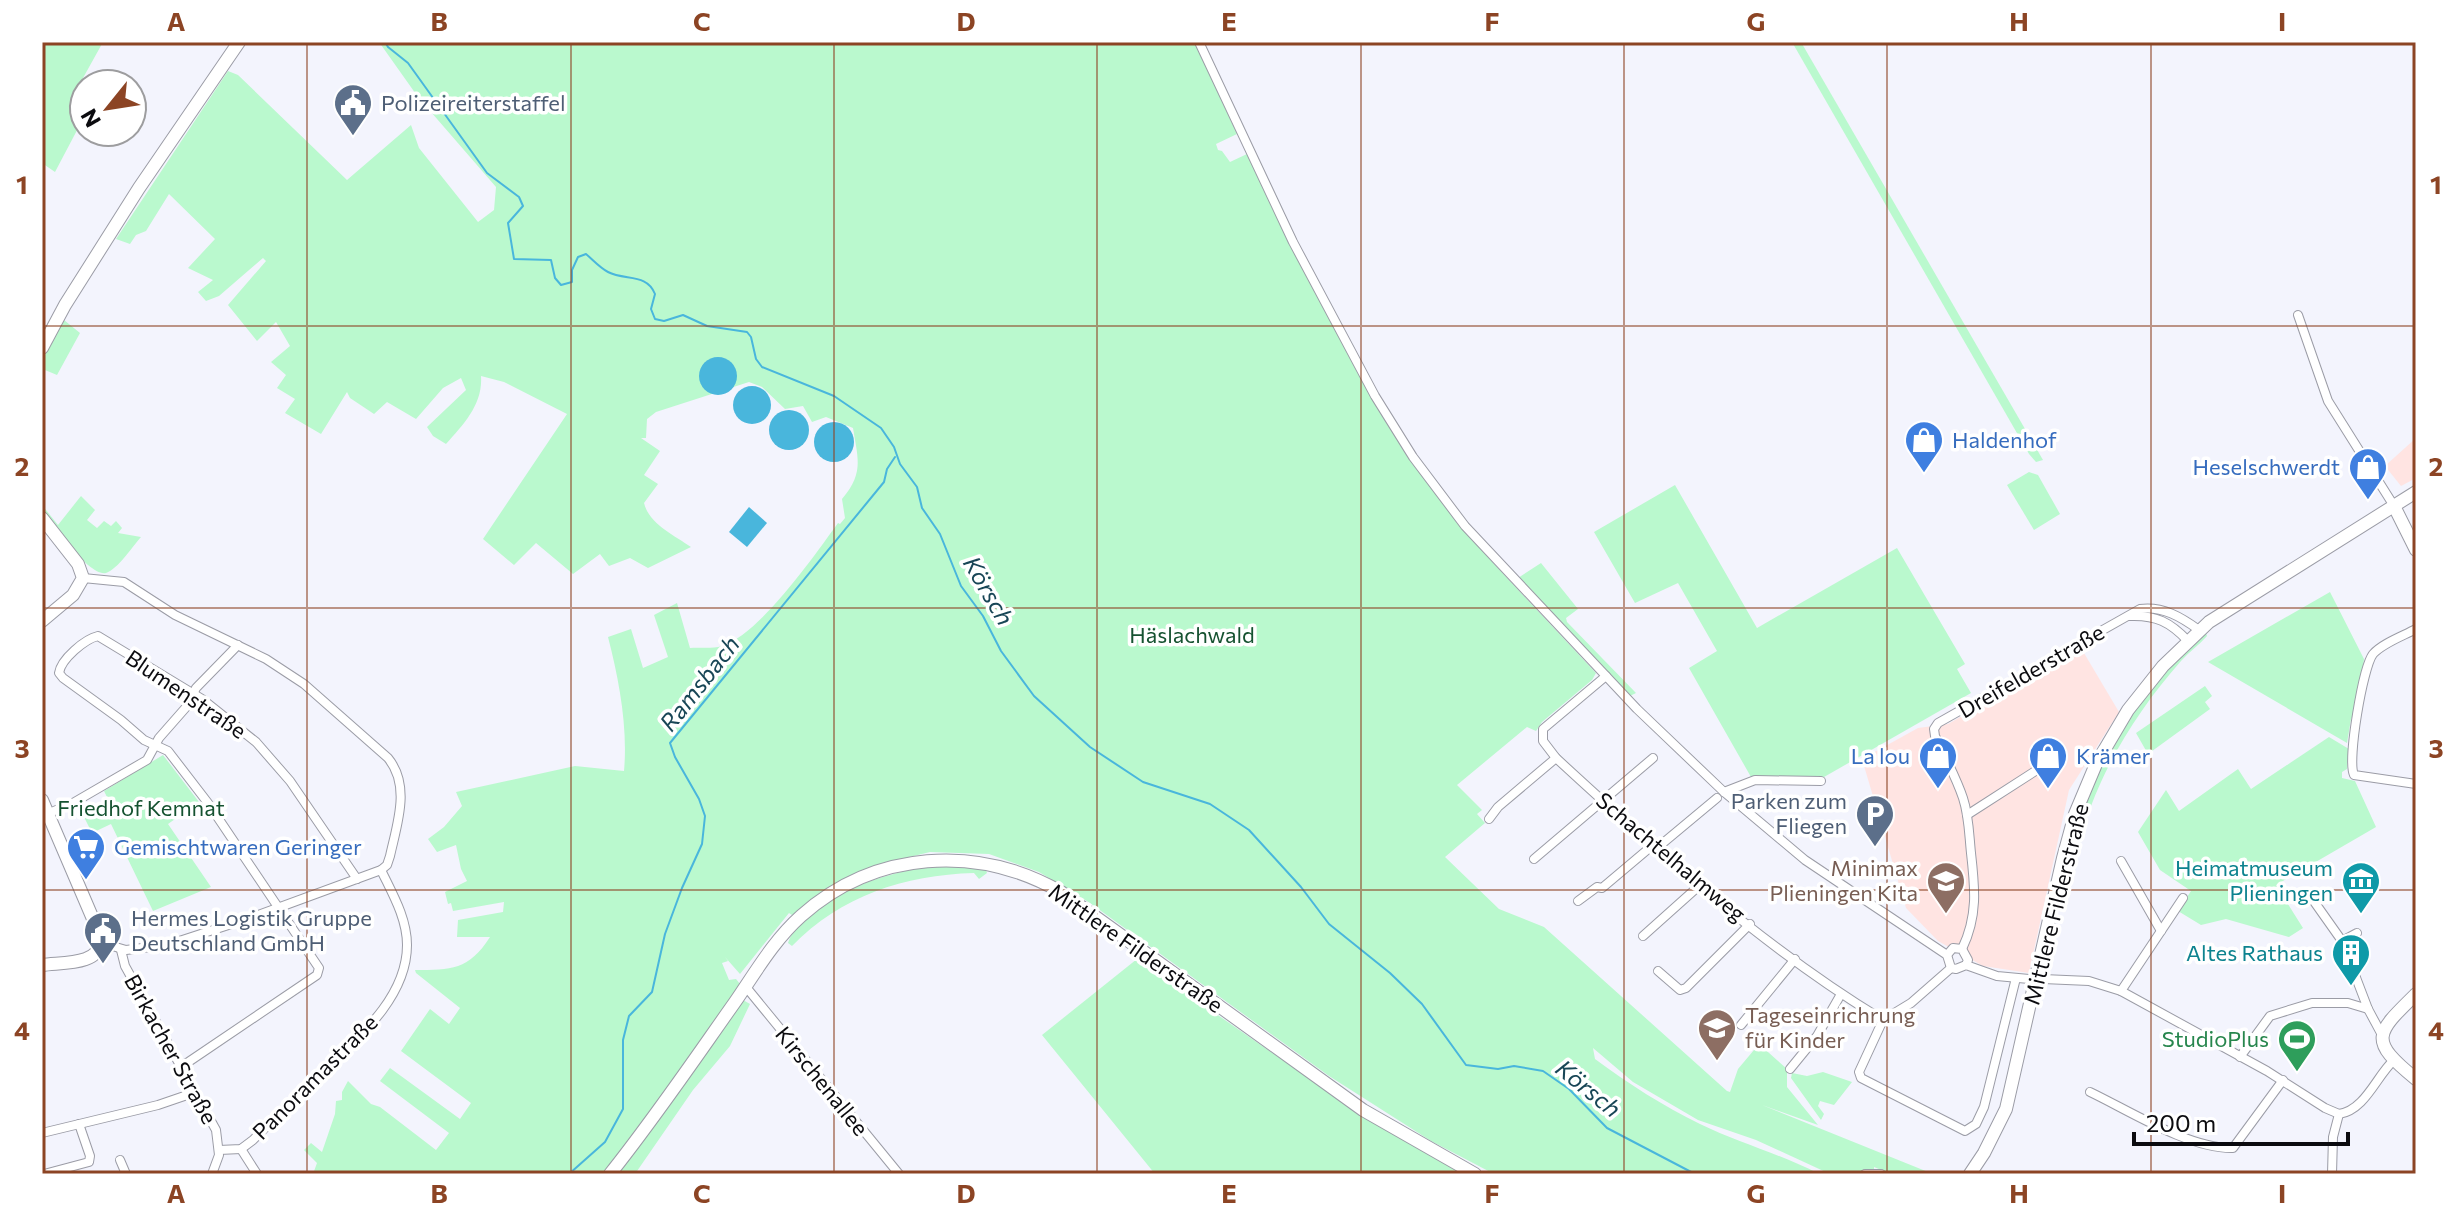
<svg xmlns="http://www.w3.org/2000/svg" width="2458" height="1216" viewBox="0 0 2458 1216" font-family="Commissioner,sans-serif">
	<rect width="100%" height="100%" fill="#f3f4fd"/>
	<g fill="#ffe4e2">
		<polygon points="2416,438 2416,478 2401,486 2385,466"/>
		<polygon points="2081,648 2119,712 2069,790 2029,973 1983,966 1938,941 1906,908 1862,759 1918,728 1948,724"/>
	</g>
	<g fill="#baf9ce">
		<polygon points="42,42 103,42 78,87 84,92 84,117 55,172 42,163"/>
		<path d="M379,42H1195L1237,134L1216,144L1218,150L1222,151L1230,162L1247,154L1306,275L1369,392L1417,468L1460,525L1495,565L1596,673L1592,680L1542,722L1536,731L1527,727L1457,785L1482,810L1477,814L1485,823L1445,857L1499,909L1544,927L1727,1091L1730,1092L1738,1069L1759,1044L1787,1069V1087L1818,1125L1762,1105L1933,1174H1891L1874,1167V1171L1830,1174L1756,1140L1698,1120L1633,1082L1593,1048L1595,1059C1629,1084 1663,1106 1700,1124C1739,1143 1781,1154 1819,1174H1494L1431,1141L1329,1076L1090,903L1039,872L989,854L930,852L881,864L836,884L792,915L789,913L740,974L725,957L728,961L722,963L729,980L736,979L740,984L669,1089L602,1174H313L317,1163L304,1150L311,1143L322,1152L335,1114L336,1101L342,1100V1092L348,1081L371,1104L380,1107L436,1150L449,1133L380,1081L390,1068L460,1119L471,1103L401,1051L430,1009L449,1024L460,1008L416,973L415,970C451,970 469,970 490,937H457L458,920L503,912L504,902L453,911L451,903L448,904L445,892L467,881L461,869L456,845L437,852L428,839L444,827L462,806L456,792L575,766L624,771C628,727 619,680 608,637L631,629L643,668L668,657L654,615L677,603L690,648C700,647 712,649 722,646C760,634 814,556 838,523L840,524L845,518L842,499C864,473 858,459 853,428L826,417L812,422L803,406L785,409L762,387L749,382L656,412L647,419L646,438H641L660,451L644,475L658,484L644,503C649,524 674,535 691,547L648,568L630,558L609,566L600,554L573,574L536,543L514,565L483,539L567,414L504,382L481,376C483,404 464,424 446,444L433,436L427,427L466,390L461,378L443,388L416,419L387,402L374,414L350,398L347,392L321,434L285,413L295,399L277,388L286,375L271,362L290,346L276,322L257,341L228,305L266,261L263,258L219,296L206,301L198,292L213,280L188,268L215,239L169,194L146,231L136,235L130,244L116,239L228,71L238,75L347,180L411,125L419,148L478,222L494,210L496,187L418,97Z"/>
		<polygon points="1792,42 1801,42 2043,460 2036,462 2029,454"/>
		<polygon points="64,320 80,333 57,375 45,370 42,380 42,360"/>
		<polygon points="2029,472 2038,475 2060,514 2034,530 2007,485"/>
		<polygon points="1675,485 1757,628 1897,548 1965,664 1957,669 1971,693 1824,777 1751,777 1689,668 1717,651 1678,583 1635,603 1594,532"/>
		<path d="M81,496L95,510L87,520L97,528L104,521L111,526L116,521L122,528L118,533L141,537C132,547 118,569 106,573C89,577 51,522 42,508V505L58,525Z"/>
		<polygon points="1541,563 1578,609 1566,618 1567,622 1636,693 1630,696 1518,578"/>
		<polygon points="2330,592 2364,659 2359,706 2351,719 2347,743 2208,662"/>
		<path d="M2206,633L2207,636C2199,645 2189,652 2181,661C2143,704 2111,753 2091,806C2079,839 2075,873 2061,905C2061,880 2068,857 2076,833C2100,753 2141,687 2206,633Z"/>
		<polygon points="2205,686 2212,696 2205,702 2210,709 2148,754 2136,733"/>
		<polygon points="2329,737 2349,749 2347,769 2342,772 2342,778 2355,781 2376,827 2276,885 2303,928 2289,937 2226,919 2201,925 2178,911 2191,891 2160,870 2138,832 2166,790 2179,811 2238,769 2251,789"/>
		<polygon points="163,755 199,802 168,824 211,887 153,911 111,824 92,833 84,817 110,803 104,791"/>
		<path d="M933,866L985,867L987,873L979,879L974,873C904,875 841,896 792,946L788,943C805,896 888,872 933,866Z"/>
		<polygon points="1137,959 1359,1113 1464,1174 1155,1174 1042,1035"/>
		<polygon points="743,1000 750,1004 730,1046 693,1090 635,1174 616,1174 690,1076"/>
		<polygon points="1823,1072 1852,1082 1834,1105 1820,1101 1818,1106 1824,1114 1821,1120 1791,1078 1792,1073 1807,1076"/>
	</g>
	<g fill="#49b6dc">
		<circle cx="718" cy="376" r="19"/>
		<circle cx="752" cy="405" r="19"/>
		<circle cx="789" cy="430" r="20"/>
		<circle cx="834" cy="442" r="20"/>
		<polygon points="749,507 767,523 747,547 729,532"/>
	</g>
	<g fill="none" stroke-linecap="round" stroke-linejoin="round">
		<g stroke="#49b6dc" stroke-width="2">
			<path d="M385,42L388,47L408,63L487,173L519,197L523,206L508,223L514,259L551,260L555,278L561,285L572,282V270L578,257L586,254C593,260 600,268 608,272C625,281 647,273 655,294L651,309L655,319L664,321L683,315L707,326L747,332L751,337L756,359L762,367L834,396L881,428L894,447L900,464L917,487L922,508L940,534L961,586L983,616L1001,651L1034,696L1090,747L1143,782L1210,804L1249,830L1301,887L1329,924L1390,973L1422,1004L1466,1065L1498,1069L1514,1066L1543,1071L1569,1089L1607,1128L1695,1174"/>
			<polyline points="569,1174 605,1142 623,1109 623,1040 629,1016 652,992 665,934 682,888 702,844 705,816 699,799 675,757 670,743 884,482 887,469 895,457"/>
		</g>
		<defs>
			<g id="street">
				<polyline points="1199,42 1293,242 1375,396 1413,457 1465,526 1637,709 1724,792 1805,860 1947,955 1951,968 1956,969 1966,965 1997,976 2029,979"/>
				<polyline points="2298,315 2328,401 2394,506"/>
				<path d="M83,578L124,582L175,615L266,659L304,684L388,758C411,786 397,824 390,856L387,865L381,870L253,917L167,945L126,950L102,943"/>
				<path d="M2130,616C2156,615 2170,622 2188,641"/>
				<path d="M2416,629C2403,636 2383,643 2373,654C2363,667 2347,760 2354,775L2416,784"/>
				<path d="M1606,676L1543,729V741L1556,758C1658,852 1764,948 1883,1020"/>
				<polyline points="1724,792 1755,780 1821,781"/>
				<polyline points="1967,815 2054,759"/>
				<polyline points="42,816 73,803 147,760 159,738 188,705 196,688 238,645"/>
				<polyline points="1489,819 1498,807 1556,758"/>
				<polyline points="1534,859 1653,758"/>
				<polyline points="2121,861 2161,931"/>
				<polyline points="2313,900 2342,941"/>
				<polyline points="1578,901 1597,887 1602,888 1653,845 1663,843 1717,798"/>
				<polyline points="2357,933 2342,941 2368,1009 2382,1035"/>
				<polyline points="1643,936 1700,885"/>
				<path d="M1962,949C1978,916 1975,888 1971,853C1969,834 1969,816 1963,798C1956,777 1945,757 1935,736L1934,729L1938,723L2140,609C2163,606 2181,617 2199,630"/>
				<polyline points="121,950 125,966 216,1130 219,1155 212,1174"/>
				<polyline points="1947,955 1953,948 1962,949 1968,960 1966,965"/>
				<polyline points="1951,968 1911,1003 1883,1020 1859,1072 1861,1078 1965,1131 1976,1124 1984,1107 2016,978"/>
				<polyline points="1658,971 1680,990 1686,988 1750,924"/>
				<polyline points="2043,979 2089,981 2121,991 2267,1071 2325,1108 2339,1114"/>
				<polyline points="746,987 899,1174"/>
				<polyline points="2121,991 2183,898"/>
				<polyline points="1741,1025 1795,959"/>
				<polyline points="2240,1057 2270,1016 2312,1003 2348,1003 2368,1009"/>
				<path d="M181,1067L317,975L319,968L208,803L168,751L144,740L121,720L63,678L59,673C61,659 85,639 98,636L202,699L256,742L290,781L357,879"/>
				<polyline points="1790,1069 1817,1036 1841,994"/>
				<path d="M2090,1092C2130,1111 2189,1149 2233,1148L2283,1080"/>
				<path d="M2339,1114C2365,1110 2376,1077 2393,1061"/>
				<polyline points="42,1133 158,1105 196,1092"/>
				<polyline points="241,1149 257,1174"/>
				<path d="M219,1150L241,1149L253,1140C274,1119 294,1099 315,1079C352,1043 407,1001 407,945C407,918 392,893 381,870"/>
				<polyline points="120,1160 126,1174"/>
				<polyline points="44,1174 89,1162 90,1156 79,1124"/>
				<polyline points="1865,1174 1881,1174"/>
				<polyline points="2332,1174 2333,1137 2339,1114"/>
			</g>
			<g id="secondary">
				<polyline points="42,348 65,305 139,188 239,42"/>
				<polyline points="2394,506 2416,550"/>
				<polyline points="42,518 78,564 83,578 73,595 42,621"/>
				<path d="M42,800L102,940C99,966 62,962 42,965"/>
				<path d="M2416,994C2375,1034 2368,1040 2416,1079"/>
				<path d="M610,1174C654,1119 694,1060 735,1002C755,973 774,940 801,916C875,850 977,844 1061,892L1363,1110L1475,1174"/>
				<polyline points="1970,1174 1984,1153 2006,1109 2063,858 2075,814 2096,764 2128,710 2163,666 2209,622 2416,492"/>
			</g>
		</defs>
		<use href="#street" stroke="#9b9ca6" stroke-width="10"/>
		<use href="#secondary" stroke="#9b9ca6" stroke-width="14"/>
		<use href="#street" stroke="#fff" stroke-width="8"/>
		<use href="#secondary" stroke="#fff" stroke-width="12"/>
		<defs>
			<polyline id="street-bridge" points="2029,979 2043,979"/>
		</defs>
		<use href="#street-bridge" stroke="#9b9ca6" stroke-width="10" stroke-linecap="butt"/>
		<use href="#street-bridge" stroke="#fff" stroke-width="8"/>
	</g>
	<path fill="none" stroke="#8c4424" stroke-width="2" stroke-opacity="0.55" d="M307,42V1174M571,42V1174M834,42V1174M1097,42V1174M1361,42V1174M1624,42V1174M1887,42V1174M2151,42V1174M42,326H2416M42,608H2416M42,890H2416"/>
	<defs>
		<symbol id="civic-pin" viewBox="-11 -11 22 30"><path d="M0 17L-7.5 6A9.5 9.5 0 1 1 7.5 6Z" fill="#5c6f8a" stroke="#fff"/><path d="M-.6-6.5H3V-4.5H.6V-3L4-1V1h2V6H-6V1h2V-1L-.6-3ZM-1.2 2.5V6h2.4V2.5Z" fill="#fff"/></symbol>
		<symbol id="shop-pin" viewBox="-11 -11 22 30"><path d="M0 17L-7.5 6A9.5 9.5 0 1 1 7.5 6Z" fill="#3f7fe0" stroke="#fff"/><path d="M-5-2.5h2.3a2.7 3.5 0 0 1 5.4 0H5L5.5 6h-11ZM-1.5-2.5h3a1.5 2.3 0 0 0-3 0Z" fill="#fff"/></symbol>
		<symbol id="parking-pin" viewBox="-11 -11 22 30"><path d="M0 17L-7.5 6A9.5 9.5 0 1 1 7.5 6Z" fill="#5c6f8a" stroke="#fff"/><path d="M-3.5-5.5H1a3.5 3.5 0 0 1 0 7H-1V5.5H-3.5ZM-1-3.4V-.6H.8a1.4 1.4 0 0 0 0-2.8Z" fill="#fff"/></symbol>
		<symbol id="supermarket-pin" viewBox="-11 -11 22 30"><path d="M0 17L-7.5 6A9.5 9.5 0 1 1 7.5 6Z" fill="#3f7fe0" stroke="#fff"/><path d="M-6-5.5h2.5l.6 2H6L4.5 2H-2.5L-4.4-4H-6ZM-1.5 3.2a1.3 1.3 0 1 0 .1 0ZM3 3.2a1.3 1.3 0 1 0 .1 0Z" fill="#fff"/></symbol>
		<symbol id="school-pin" viewBox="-11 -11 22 30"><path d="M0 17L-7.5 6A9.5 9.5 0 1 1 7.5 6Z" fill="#8d6e63" stroke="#fff"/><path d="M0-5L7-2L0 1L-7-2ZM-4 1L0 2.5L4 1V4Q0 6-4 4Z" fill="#fff"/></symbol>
		<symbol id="museum-pin" viewBox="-11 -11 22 30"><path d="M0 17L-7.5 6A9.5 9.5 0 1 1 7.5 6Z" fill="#0f9aa8" stroke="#fff"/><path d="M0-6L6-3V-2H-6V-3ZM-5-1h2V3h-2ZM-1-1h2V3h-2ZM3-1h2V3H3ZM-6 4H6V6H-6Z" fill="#fff"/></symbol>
		<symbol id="building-pin" viewBox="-11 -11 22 30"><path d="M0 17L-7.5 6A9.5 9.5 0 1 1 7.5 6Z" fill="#0f9aa8" stroke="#fff"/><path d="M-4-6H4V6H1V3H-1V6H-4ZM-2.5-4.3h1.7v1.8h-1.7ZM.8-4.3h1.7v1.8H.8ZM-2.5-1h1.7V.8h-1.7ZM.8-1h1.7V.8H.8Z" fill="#fff"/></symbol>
		<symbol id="stadium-pin" viewBox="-11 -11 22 30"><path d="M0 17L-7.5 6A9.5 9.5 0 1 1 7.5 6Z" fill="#2e9e5b" stroke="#fff"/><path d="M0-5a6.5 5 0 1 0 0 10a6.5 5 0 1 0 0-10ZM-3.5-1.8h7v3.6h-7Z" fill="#fff"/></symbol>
	</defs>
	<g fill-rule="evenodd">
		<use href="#civic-pin" x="331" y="81" width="44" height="60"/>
		<use href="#shop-pin" x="1902" y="418" width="44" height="60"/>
		<use href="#shop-pin" x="2346" y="445" width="44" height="60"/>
		<use href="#shop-pin" x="1916" y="734" width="44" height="60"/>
		<use href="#shop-pin" x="2026" y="734" width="44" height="60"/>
		<use href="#parking-pin" x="1853" y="792" width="44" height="60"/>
		<use href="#supermarket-pin" x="64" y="825" width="44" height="60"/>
		<use href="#school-pin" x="1924" y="859" width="44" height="60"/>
		<use href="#museum-pin" x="2339" y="859" width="44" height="60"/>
		<use href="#civic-pin" x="81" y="909" width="44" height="60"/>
		<use href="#building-pin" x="2329" y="931" width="44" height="60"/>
		<use href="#school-pin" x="1695" y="1006" width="44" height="60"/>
		<use href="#stadium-pin" x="2275" y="1017" width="44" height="60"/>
	</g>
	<g text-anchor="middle" stroke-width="7" stroke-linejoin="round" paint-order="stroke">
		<g font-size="22" fill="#4e5e75" stroke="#fff" text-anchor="start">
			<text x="381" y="111">Polizeireiterstaffel</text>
			<text x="1847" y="809" text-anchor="end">Parken zum<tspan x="1847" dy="25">Fliegen</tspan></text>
			<text x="131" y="926">Hermes Logistik Gruppe<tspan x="131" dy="25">Deutschland GmbH</tspan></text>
		</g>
		<g font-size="22" fill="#366cbe" stroke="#fff" text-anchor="start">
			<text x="1952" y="448">Haldenhof</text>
			<text x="2340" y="475" text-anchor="end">Heselschwerdt</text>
			<text x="1910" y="764" text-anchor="end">La lou</text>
			<text x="2076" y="764">Krämer</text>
			<text x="114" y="855">Gemischtwaren Geringer</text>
		</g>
		<g font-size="22" fill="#155230" stroke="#fff">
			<text x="1192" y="643">Häslachwald</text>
			<text x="141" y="816">Friedhof Kemnat</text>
		</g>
		<g font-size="22" fill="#0b0b0f" stroke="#fff">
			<text transform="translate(2031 671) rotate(-30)" y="8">Dreifelderstraße</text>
			<text transform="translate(186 694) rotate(34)" y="8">Blumenstraße</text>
			<text transform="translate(1671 857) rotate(40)" y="8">Schachtelhalmweg</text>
			<text transform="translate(2056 904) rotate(-76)" y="8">Mittlere Filderstraße</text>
			<text transform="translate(1136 948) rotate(35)" y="8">Mittlere Filderstraße</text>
			<text transform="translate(171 1049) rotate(61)" y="8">Birkacher Straße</text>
			<text transform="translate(315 1077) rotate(-45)" y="8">Panoramastraße</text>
			<text transform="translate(822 1081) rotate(51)" y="8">Kirschenallee</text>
		</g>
		<g font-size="22" fill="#785e54" stroke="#fff" text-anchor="end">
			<text x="1918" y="876">Minimax<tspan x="1918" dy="25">Plieningen Kita</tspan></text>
			<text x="1745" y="1023" text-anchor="start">Tageseinrichrung<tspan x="1745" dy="25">für Kinder</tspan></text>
		</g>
		<g font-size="22" fill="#0d838f" stroke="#fff" text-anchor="end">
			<text x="2333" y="876">Heimatmuseum<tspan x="2333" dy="25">Plieningen</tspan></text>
			<text x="2323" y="961">Altes Rathaus</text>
		</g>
		<g font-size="22" fill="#27864d" stroke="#fff" text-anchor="end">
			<text x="2269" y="1047">StudioPlus</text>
		</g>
		<g font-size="24" font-style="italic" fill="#184656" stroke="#fff">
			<text transform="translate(988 591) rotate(60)" y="8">Körsch</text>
			<text transform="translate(700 684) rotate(-52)" y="8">Ramsbach</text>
			<text transform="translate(1588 1089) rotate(39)" y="8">Körsch</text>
		</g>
	</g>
	<rect width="2458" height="1216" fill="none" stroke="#ffffff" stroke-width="88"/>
	<g transform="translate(108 108) rotate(240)"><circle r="38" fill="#ffffff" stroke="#9d9d9f" stroke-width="2"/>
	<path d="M0-6L14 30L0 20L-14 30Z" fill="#8c4424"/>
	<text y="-12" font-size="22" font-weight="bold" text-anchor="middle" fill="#0b0b0f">N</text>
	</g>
	<path d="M2134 1132v12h214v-12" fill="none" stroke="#0b0b0f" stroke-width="4"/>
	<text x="2146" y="1132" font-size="24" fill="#0b0b0f" stroke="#ffffff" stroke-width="6" paint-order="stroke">200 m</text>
	<rect x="44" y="44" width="2370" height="1128" fill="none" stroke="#8c4424" stroke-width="3"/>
	<g font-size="26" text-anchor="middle" font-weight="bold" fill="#8c4424">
		<text x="176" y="31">A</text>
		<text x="439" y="31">B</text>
		<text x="702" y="31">C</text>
		<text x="966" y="31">D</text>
		<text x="1229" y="31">E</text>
		<text x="1492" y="31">F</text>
		<text x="1756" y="31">G</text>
		<text x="2019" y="31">H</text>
		<text x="2282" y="31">I</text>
		<text x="22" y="194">1</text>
		<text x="2436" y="194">1</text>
		<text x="22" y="476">2</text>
		<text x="2436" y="476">2</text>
		<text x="22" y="758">3</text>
		<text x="2436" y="758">3</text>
		<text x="22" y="1040">4</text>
		<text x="2436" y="1040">4</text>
		<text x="176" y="1203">A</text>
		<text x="439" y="1203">B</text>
		<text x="702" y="1203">C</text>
		<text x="966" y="1203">D</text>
		<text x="1229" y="1203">E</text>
		<text x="1492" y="1203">F</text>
		<text x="1756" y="1203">G</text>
		<text x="2019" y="1203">H</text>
		<text x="2282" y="1203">I</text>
	</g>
</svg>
